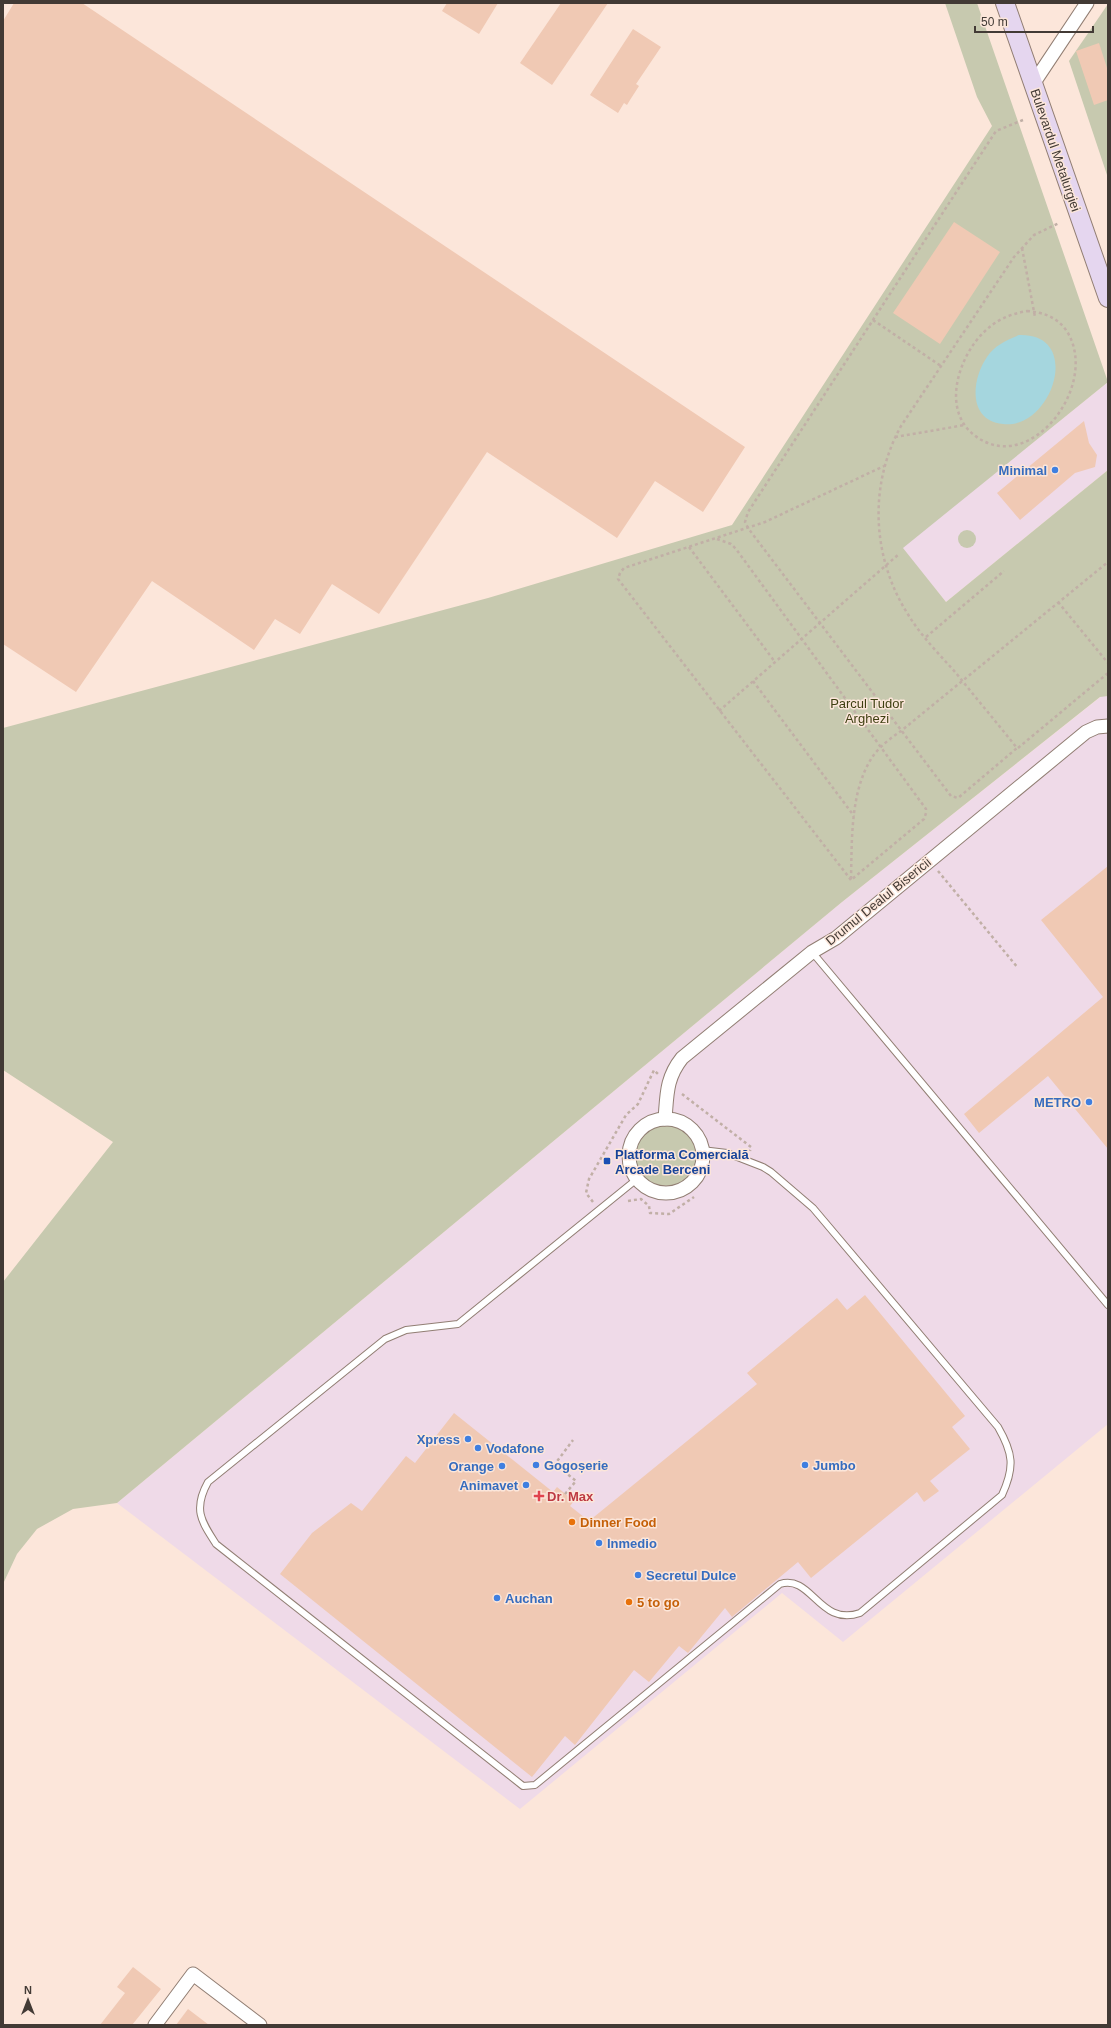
<svg xmlns="http://www.w3.org/2000/svg" width="1111" height="2028" viewBox="0 0 1111 2028" font-family="Helvetica,sans-serif">
	<rect width="100%" height="100%" fill="#fce6da"/>
	<g fill="#efdae8">
		<polygon points="1108,382 1108,470 946,602 902,548"/>
		<polygon points="1108,691 1108,1424 843,1642 782,1593 520,1809 117,1503 842,902"/>
	</g>
	<g fill="#c7c9af">
		<polygon points="945,3 977,3 1108,382 903,548 946,602 1108,470 1108,696 1100,697 842,902 117,1503 73,1509 37,1529 17,1554 3,1584 3,1282 113,1142 3,1070 3,728 488,598 732,525 992,126 977,97"/>
		<polygon points="1108,4 1108,178 1069,61"/>
		<circle cx="967" cy="539" r="9"/>
		<circle cx="666" cy="1155" r="31"/>
	</g>
	<path fill="#a5d6de" d="M1019,335C1084,333 1052,430 1003,424C968,421 971,380 987,357C994,346 1006,340 1019,335Z"/>
	<g fill="#f0c9b4">
		<polygon points="14,3 82,3 745,447 703,512 655,481 617,538 487,452 379,614 332,584 300,634 275,619 254,650 152,581 76,692 3,644 3,21"/>
		<polygon points="447,3 498,3 479,34 442,11"/>
		<polygon points="561,3 608,3 552,85 520,63"/>
		<polygon points="633,29 661,47 636,84 639,86 630,100 627,105 624,103 618,113 590,95"/>
		<polygon points="1099,43 1108,71 1108,100 1094,105 1076,51"/>
		<polygon points="954,222 1000,252 940,344 893,313"/>
		<polygon points="1084,421 1089,443 1097,455 1095,467 1075,473 1020,520 997,493"/>
		<polygon points="1108,866 1108,1149 1048,1076 979,1133 964,1114 1103,997 1041,920"/>
		<polygon points="865,1295 965,1416 952,1427 970,1449 930,1481 939,1491 924,1502 917,1492 811,1578 798,1562 732,1617 725,1608 688,1653 679,1646 649,1682 634,1670 575,1745 565,1736 532,1777 280,1574 312,1533 351,1503 362,1511 406,1456 415,1463 454,1413 553,1492 557,1487 574,1501 570,1506 589,1521 757,1384 747,1373 837,1298 847,1310"/>
		<polygon points="133,1967 161,1989 132,2025 100,2025 125,1993 117,1987"/>
		<polygon points="188,2009 209,2025 176,2025"/>
	</g>
	<g fill="none" stroke-linecap="round" stroke-linejoin="round">
		<defs>
			<g id="service">
				<polyline points="812,952 1108,1305"/>
				<path d="M637,1179L458,1324L406,1330L385,1339L208,1482C193,1509 201,1521 216,1544L523,1786L535,1785L780,1584C812,1574 819,1627 860,1613L1002,1495C1015,1467 1013,1453 998,1427L813,1208L771,1172L763,1167L727,1153L702,1150"/>
			</g>
			<g id="minor">
				<polyline points="1033,84 1087,3"/>
				<path d="M665,1119C667,1095 666,1078 682,1058L812,952L836,938L1086,732L1097,727L1108,726"/>
				<circle cx="666" cy="1156" r="37"/>
				<polyline points="155,2025 193,1974 260,2025"/>
			</g>
			<polyline id="secondary" points="1005,3 1108,298"/>
		</defs>
		<use href="#service" stroke="#917e73" stroke-width="8"/>
		<use href="#minor" stroke="#917e73" stroke-width="15"/>
		<use href="#secondary" stroke="#917e73" stroke-width="20"/>
		<g stroke="#c1afa6" stroke-width="2.5" stroke-dasharray="3 3" stroke-linecap="butt">
			<path d="M1023,120L996,131L748,512L745,522L748,528L951,796L958,798L1017,748C997,723 976,698 956,673C940,655 922,637 909,616C872,559 868,486 901,426L1014,257L1034,235L1059,223"/>
			<polyline points="1022,248 1035,317"/>
			<path d="M1027,311C1042,312 1057,317 1066,330C1102,383 1030,479 974,435C941,409 959,356 984,332C996,320 1010,314 1027,311Z"/>
			<polyline points="873,320 941,366"/>
			<polyline points="895,437 965,425"/>
			<polyline points="717,539 731,544 736,549 926,809 926,813 924,819 851,880"/>
			<polyline points="689,547 775,662"/>
			<polyline points="1058,602 1108,663"/>
			<polyline points="926,637 1004,571"/>
			<polyline points="753,681 854,816"/>
			<polyline points="719,711 899,554"/>
			<polyline points="1018,748 1108,673"/>
			<polyline points="938,871 1018,968"/>
			<path d="M851,879C852,840 850,790 873,756C880,746 891,738 901,731L1108,562"/>
			<polyline points="851,880 618,579 620,573 624,568 765,522 884,466"/>
			<polyline points="682,1094 751,1147 750,1151"/>
			<polyline points="628,1201 641,1199 649,1206 650,1213 669,1214 694,1197"/>
			<polyline points="593,1202 586,1193 589,1179 626,1115 638,1104 654,1070 658,1074"/>
			<polyline points="565,1494 576,1481 555,1464 573,1440"/>
		</g>
		<use href="#service" stroke="#fff" stroke-width="6"/>
		<use href="#minor" stroke="#fff" stroke-width="13"/>
		<use href="#secondary" stroke="#e5d6ef" stroke-width="18"/>
	</g>
	<g fill="#3f7fe0" stroke="#fce6da" stroke-width="1.5">
		<circle cx="1055" cy="470" r="4"/>
		<circle cx="1089" cy="1102" r="4"/>
		<circle cx="468" cy="1439" r="4"/>
		<circle cx="478" cy="1448" r="4"/>
		<circle cx="536" cy="1465" r="4"/>
		<circle cx="805" cy="1465" r="4"/>
		<circle cx="502" cy="1466" r="4"/>
		<circle cx="526" cy="1485" r="4"/>
		<circle cx="599" cy="1543" r="4"/>
		<circle cx="638" cy="1575" r="4"/>
		<circle cx="497" cy="1598" r="4"/>
	</g>
	<rect fill="#1a4fb4" stroke="#fce6da" stroke-width="1.5" x="603" y="1157" width="8" height="8" rx="2"/>
	<path fill="#e0444e" stroke="#fce6da" stroke-width="1.5" d="M537 1490h4v4h4v4h-4v4h-4v-4h-4v-4h4z"/>
	<g fill="#e8710a" stroke="#fce6da" stroke-width="1.5">
		<circle cx="572" cy="1522" r="4"/>
		<circle cx="629" cy="1602" r="4"/>
	</g>
	<g text-anchor="middle" stroke-width="3" stroke-linejoin="round" paint-order="stroke">
		<g font-size="13" fill="#423a35" stroke="#fce6da">
			<text transform="translate(1056 150) rotate(71)" y="5">Bulevardul Metalurgiei</text>
			<text transform="translate(878 901) rotate(-39)" y="5">Drumul Dealul Bisericii</text>
		</g>
		<g font-size="13" font-weight="bold" fill="#366cbe" stroke="#fce6da" text-anchor="start">
			<text x="1047" y="475" text-anchor="end">Minimal</text>
			<text x="1081" y="1107" text-anchor="end">METRO</text>
			<text x="460" y="1444" text-anchor="end">Xpress</text>
			<text x="486" y="1453">Vodafone</text>
			<text x="544" y="1470">Gogoșerie</text>
			<text x="813" y="1470">Jumbo</text>
			<text x="494" y="1471" text-anchor="end">Orange</text>
			<text x="518" y="1490" text-anchor="end">Animavet</text>
			<text x="607" y="1548">Inmedio</text>
			<text x="646" y="1580">Secretul Dulce</text>
			<text x="505" y="1603">Auchan</text>
		</g>
		<g font-size="13" fill="#3e3f11" stroke="#fce6da">
			<text x="867" y="708">Parcul Tudor<tspan x="867" dy="15">Arghezi</tspan></text>
		</g>
		<g font-size="13" font-weight="bold" fill="#164399" stroke="#fce6da" text-anchor="start">
			<text x="615" y="1159">Platforma Comercială<tspan x="615" dy="15">Arcade Berceni</tspan></text>
		</g>
		<g font-size="13" font-weight="bold" fill="#be3a42" stroke="#fce6da" text-anchor="start">
			<text x="547" y="1501">Dr. Max</text>
		</g>
		<g font-size="13" font-weight="bold" fill="#c56008" stroke="#fce6da" text-anchor="start">
			<text x="580" y="1527">Dinner Food</text>
			<text x="637" y="1607">5 to go</text>
		</g>
	</g>
	<rect width="1111" height="2028" fill="none" stroke="#423a35" stroke-width="8"/>
	<g transform="translate(28 2000)" stroke="#fce6da" stroke-width="3" paint-order="stroke">
	<path d="M0-3L7 15L0 10L-7 15Z" fill="#423a35"/>
	<text y="-6" font-size="11" font-weight="bold" text-anchor="middle" fill="#423a35">N</text>
	</g>
	<path d="M975 26v6h118v-6" fill="none" stroke="#423a35" stroke-width="2"/>
	<text x="981" y="26" font-size="12" fill="#423a35" stroke="#fce6da" stroke-width="3" paint-order="stroke">50 m</text>
</svg>
